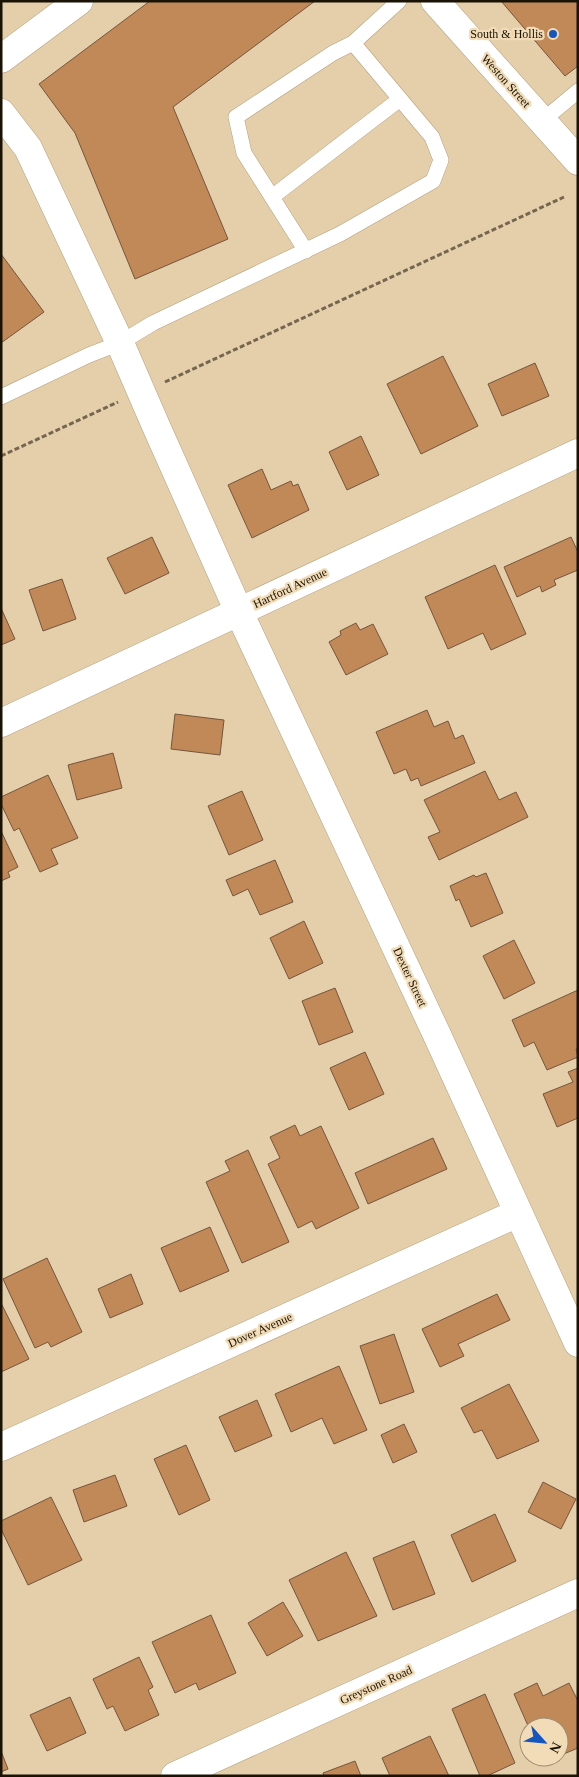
<svg xmlns="http://www.w3.org/2000/svg" width="579" height="1777" viewBox="0 0 579 1777" font-family="Georgia,serif">
	<rect width="100%" height="100%" fill="#e5cfaa"/>
	<g fill="#c18858" stroke="#74563d">
		<polygon points="150,1 315,1 173,107 228,239 135,279 75,133 39,84"/>
		<polygon points="501,1 578,1 578,66 565,76"/>
		<polygon points="1,254 44,312 1,343"/>
		<polygon points="443,356 478,426 421,454 387,384"/>
		<polygon points="535,363 549,396 502,416 488,384"/>
		<polygon points="361,436 379,475 347,490 329,452"/>
		<polygon points="262,469 271,490 291,481 293,486 298,484 309,510 252,538 228,485"/>
		<polygon points="152,537 169,573 125,594 107,558"/>
		<polygon points="571,537 578,552 578,570 554,580 556,585 542,592 540,586 517,597 504,567"/>
		<polygon points="495,565 526,634 491,650 483,633 448,649 425,597"/>
		<polygon points="62,579 76,619 43,631 29,590"/>
		<polygon points="1,608 15,639 1,645"/>
		<polygon points="356,623 360,630 373,624 388,654 346,675 329,642 341,635 340,631"/>
		<polygon points="427,710 434,727 448,721 455,739 463,735 475,763 421,786 418,778 411,781 406,769 394,774 376,732"/>
		<polygon points="175,714 224,720 220,755 171,749"/>
		<polygon points="113,753 122,788 77,800 68,765"/>
		<polygon points="485,771 499,800 516,792 528,817 439,860 428,837 440,832 424,800"/>
		<polygon points="48,775 78,838 51,849 58,864 40,872 19,828 14,831 1,804 1,797"/>
		<polygon points="242,791 263,840 229,855 208,806"/>
		<polygon points="1,831 18,867 8,872 10,877 1,881"/>
		<polygon points="275,860 293,902 260,915 248,889 233,896 226,880"/>
		<polygon points="486,873 503,913 471,927 459,899 456,901 450,886 474,875 476,877"/>
		<polygon points="304,921 323,963 289,979 270,938"/>
		<polygon points="514,940 535,983 504,999 483,956"/>
		<polygon points="335,988 353,1032 319,1045 302,1001"/>
		<polygon points="578,990 578,1048 576,1049 578,1057 547,1070 534,1042 524,1047 512,1020"/>
		<polygon points="365,1052 384,1094 349,1110 330,1068"/>
		<polygon points="578,1068 578,1118 557,1127 543,1094 573,1082 568,1072"/>
		<polygon points="295,1125 300,1136 321,1126 359,1208 316,1229 312,1221 298,1228 268,1164 280,1158 270,1137"/>
		<polygon points="433,1138 447,1169 368,1204 355,1173"/>
		<polygon points="248,1150 289,1242 242,1263 206,1182 230,1171 225,1161"/>
		<polygon points="210,1227 229,1271 180,1292 161,1248"/>
		<polygon points="47,1258 82,1332 51,1347 48,1342 35,1348 3,1279"/>
		<polygon points="131,1274 143,1304 110,1318 98,1289"/>
		<polygon points="497,1294 510,1320 458,1344 464,1356 440,1367 422,1329"/>
		<polygon points="1,1303 29,1359 1,1372"/>
		<polygon points="394,1334 414,1392 380,1404 360,1346"/>
		<polygon points="339,1366 367,1430 334,1444 322,1418 291,1432 275,1394"/>
		<polygon points="509,1384 539,1441 497,1459 482,1430 474,1433 461,1408"/>
		<polygon points="257,1400 272,1436 235,1452 219,1417"/>
		<polygon points="404,1424 417,1452 393,1463 381,1435"/>
		<polygon points="186,1445 210,1500 179,1515 154,1459"/>
		<polygon points="115,1475 127,1506 84,1522 73,1490"/>
		<polygon points="543,1482 576,1499 561,1529 528,1512"/>
		<polygon points="51,1497 82,1560 28,1585 1,1529 1,1521"/>
		<polygon points="495,1514 516,1561 472,1582 451,1535"/>
		<polygon points="414,1541 435,1594 393,1610 373,1558"/>
		<polygon points="346,1552 377,1616 318,1641 289,1580"/>
		<polygon points="283,1602 303,1636 267,1656 248,1623"/>
		<polygon points="211,1615 236,1673 199,1690 196,1683 175,1693 152,1642"/>
		<polygon points="139,1657 153,1687 148,1690 159,1715 125,1731 113,1706 107,1709 93,1679"/>
		<polygon points="537,1683 543,1696 569,1683 578,1701 578,1748 559,1756 559,1727 529,1728 514,1694"/>
		<polygon points="485,1694 515,1763 487,1776 480,1776 452,1709"/>
		<polygon points="70,1697 86,1733 47,1751 30,1715"/>
		<polygon points="430,1736 449,1776 390,1776 382,1758"/>
		<polygon points="1,1751 8,1769 1,1772"/>
		<polygon points="355,1761 361,1776 324,1776 323,1773"/>
	</g>
	<g fill="none" stroke-linecap="round" stroke-linejoin="round">
		<defs>
			<g id="lane">
				<polyline points="353,43 399,1"/>
				<polyline points="542,121 578,91"/>
				<polyline points="272,197 400,99"/>
				<polyline points="1,397 89,355 120,343 153,323 340,234 433,181 441,160 432,137 353,43 333,53 236,117 244,153 306,251"/>
			</g>
			<g id="street">
				<polyline points="435,1 578,161"/>
				<polyline points="1,59 79,1"/>
				<polyline points="1,113 28,148 120,343 156,426 239,612 438,1037 578,1343"/>
				<polyline points="1,723 578,453"/>
				<polyline points="1,1447 518,1213"/>
				<polyline points="175,1776 578,1593"/>
			</g>
		</defs>
		<use href="#lane" stroke="#b5a07d" stroke-width="16"/>
		<use href="#street" stroke="#b5a07d" stroke-width="29"/>
		<g stroke="#75674f" stroke-width="3" stroke-dasharray="5 2.5" stroke-linecap="butt">
			<polyline points="165,382 564,197"/>
			<polyline points="1,456 118,402"/>
		</g>
		<use href="#lane" stroke="#fff" stroke-width="15"/>
		<use href="#street" stroke="#fff" stroke-width="28"/>
	</g>
	<circle fill="#1455c0" stroke="#f2dcb7" stroke-width="2" cx="553" cy="34" r="5"/>
	<g text-anchor="middle" stroke-width="4.5" stroke-linejoin="round" paint-order="stroke">
		<g font-size="12" fill="#191205" stroke="#f2dcb7" text-anchor="end">
			<text x="543" y="38">South &amp; Hollis</text>
		</g>
		<g font-size="12" fill="#191205" stroke="#f2dcb7">
			<text transform="translate(506 81) rotate(48)" y="4">Weston Street</text>
			<text transform="translate(290 588) rotate(-25)" y="4">Hartford Avenue</text>
			<text transform="translate(410 977) rotate(65)" y="4">Dexter Street</text>
			<text transform="translate(260 1330) rotate(-24)" y="4">Dover Avenue</text>
			<text transform="translate(376 1685) rotate(-24)" y="4">Greystone Road</text>
		</g>
	</g>
	<rect width="579" height="1777" fill="none" stroke="#191205" stroke-width="5"/>
	<g transform="translate(544 1742) rotate(117)"><circle r="24" fill="#f2dcb7" stroke="#9b8b70"/>
	<path d="M0-4L9 19L0 12L-9 19Z" fill="#1455c0"/>
	<text y="-8" font-size="14" font-weight="bold" text-anchor="middle" fill="#191205">N</text>
	</g>
</svg>
